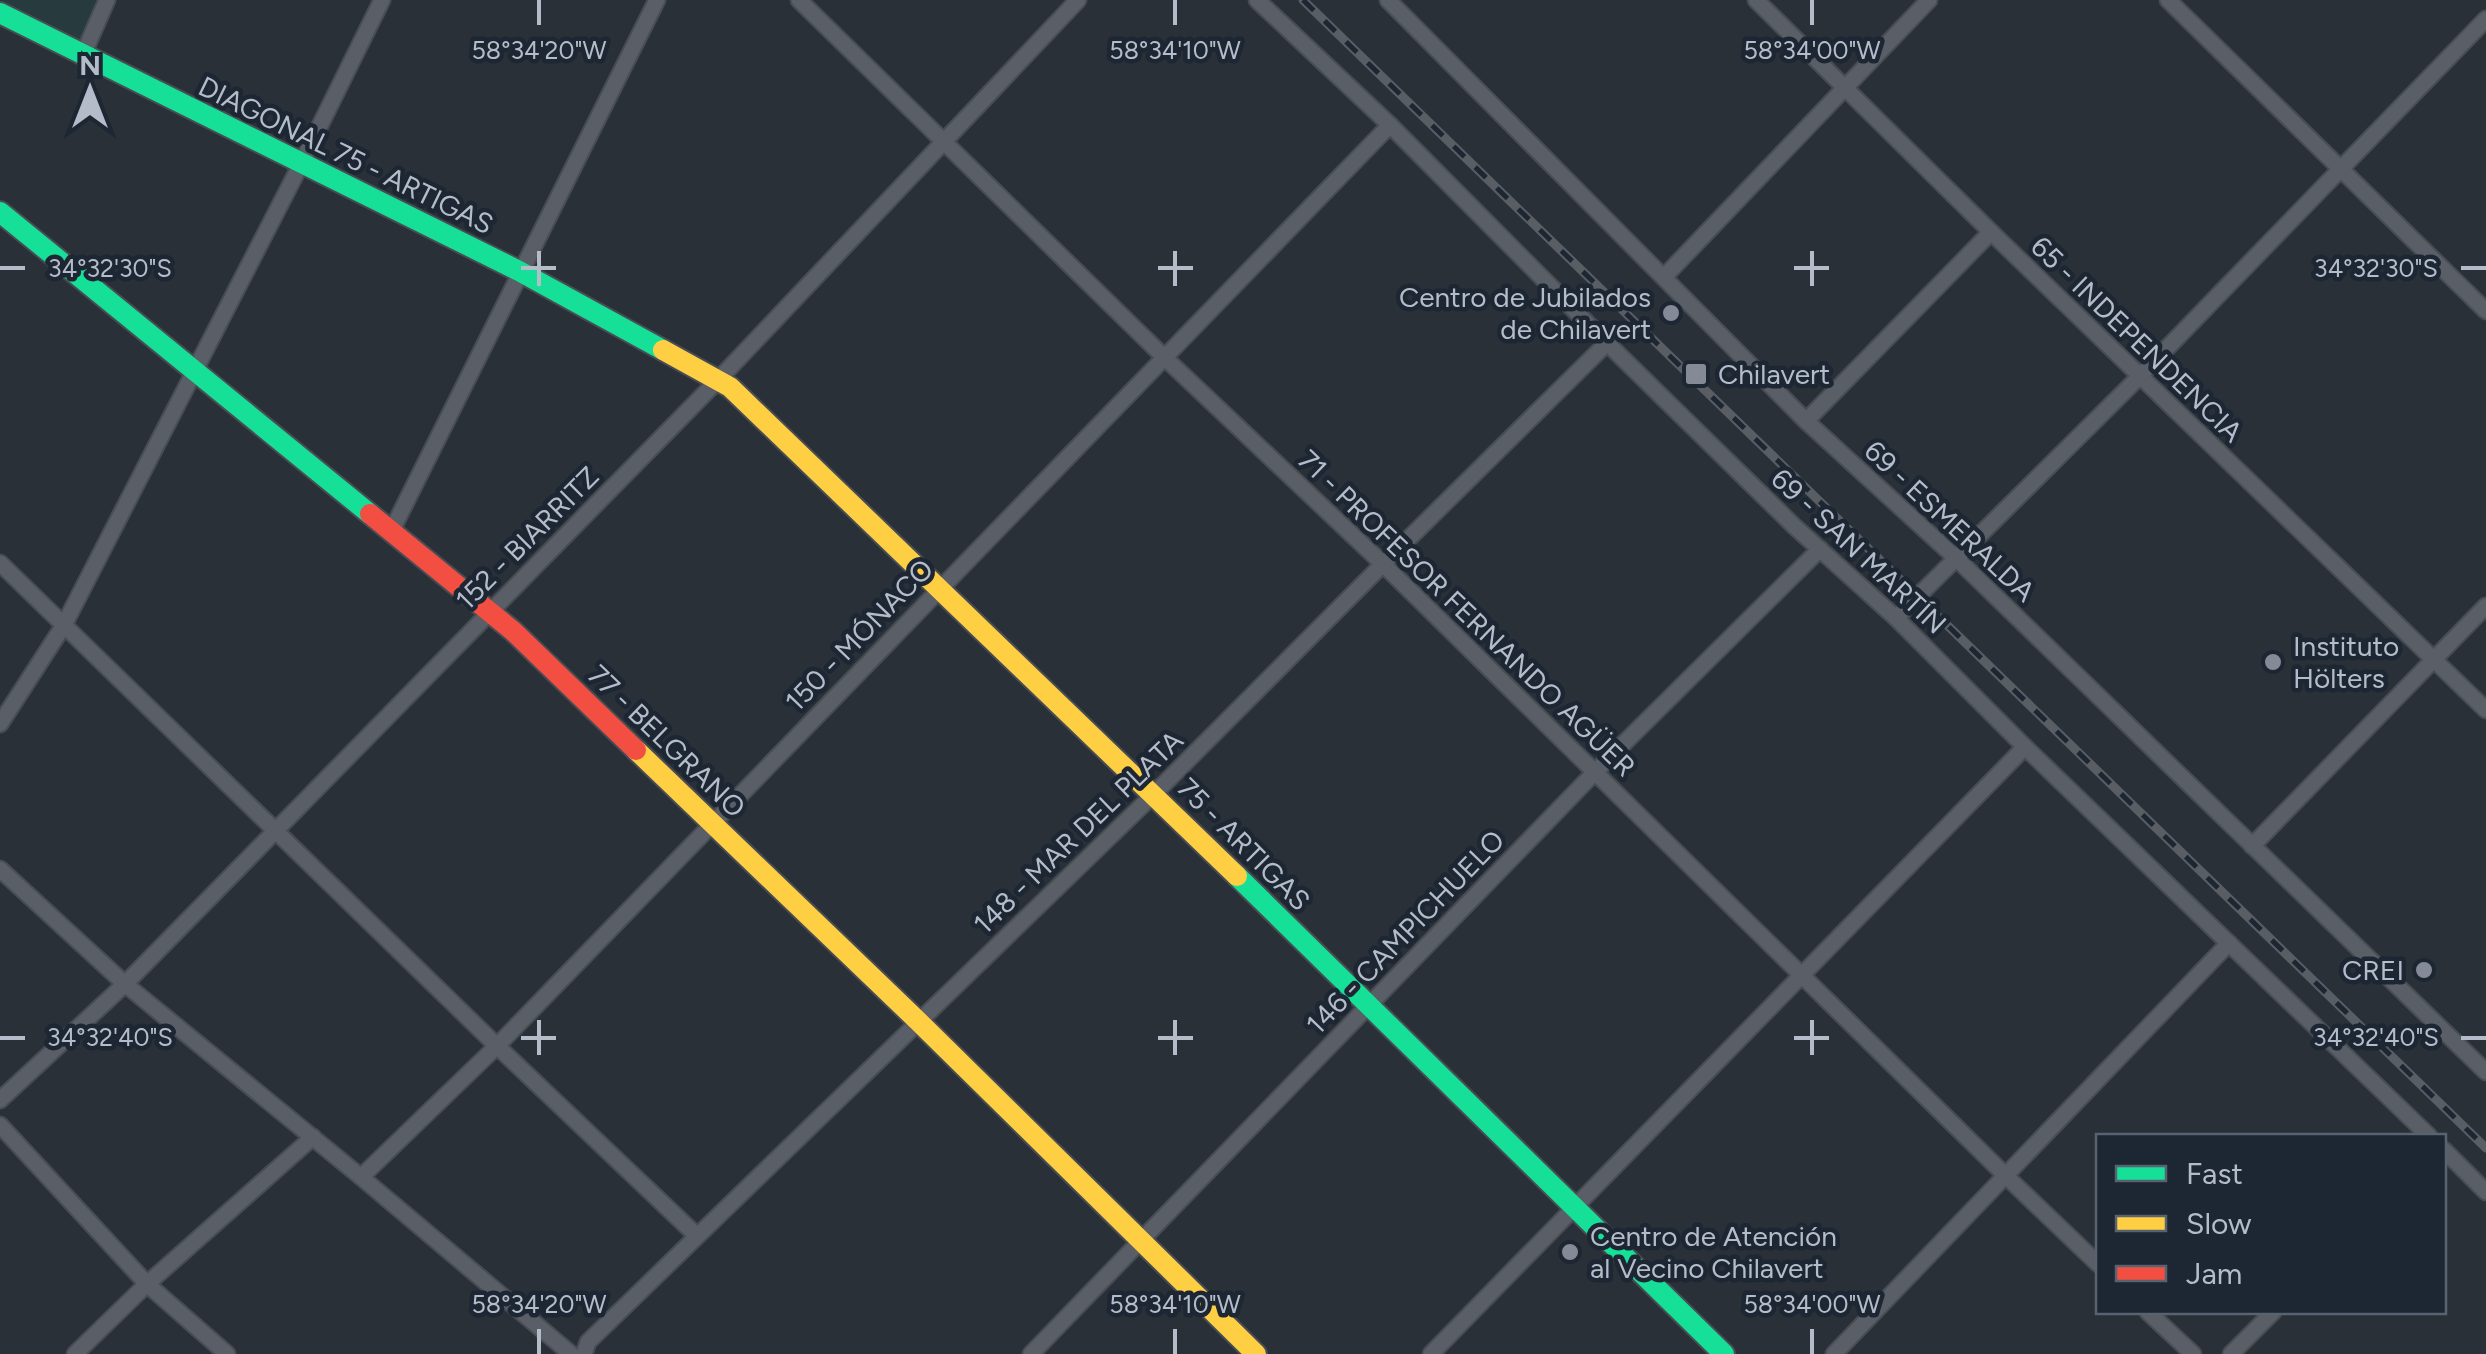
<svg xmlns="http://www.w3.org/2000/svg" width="2486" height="1354" viewBox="0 0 2486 1354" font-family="Figtree,sans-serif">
	<rect width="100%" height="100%" fill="#2a3038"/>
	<polygon fill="#273a3e" points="0,0 100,0 80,40"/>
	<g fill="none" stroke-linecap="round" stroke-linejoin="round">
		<defs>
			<g id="street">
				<polyline points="799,0 1164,357 1383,564 2006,1176 2098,1264"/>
				<polyline points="1257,0 1390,125 1607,343 1794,526 1896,618 2025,747 2429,1136"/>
				<polyline points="1388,0 1806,421 1957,559 2486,1072"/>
				<polyline points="1756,0 1991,232 2486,710"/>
				<polyline points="2168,0 2486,311"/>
				<polyline points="83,55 107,0"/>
				<polyline points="1664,277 1929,0"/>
				<polyline points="1806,421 1991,232"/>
				<polyline points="391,532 657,0"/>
				<polyline points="0,563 497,1046 697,1236"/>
				<polyline points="1896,618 2140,376 2486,19"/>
				<polyline points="0,724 64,625 301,164 382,0"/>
				<polyline points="2252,846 2486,606"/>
				<polyline points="0,869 125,984 361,1177 571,1354"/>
				<polyline points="0,1100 125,984 719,379 1078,0"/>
				<polyline points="0,1125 147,1284 227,1354"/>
				<polyline points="2444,1150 2486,1192"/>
				<polyline points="361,1177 497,1046 1390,125"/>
				<polyline points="2148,1312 2193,1354"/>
				<polyline points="75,1354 147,1284 313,1137"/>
				<polyline points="584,1354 588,1342 1154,794 1383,564 1607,343"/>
				<polyline points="1031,1354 1595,772 1820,549"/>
				<polyline points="1431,1354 2025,747"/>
				<polyline points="1834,1354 2229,943"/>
				<polyline points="2231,1354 2273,1312"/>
			</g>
			<g id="fast">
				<polyline points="0,13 519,271 663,350"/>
				<polyline points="0,212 370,514"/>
				<polyline points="1237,876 1724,1354"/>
			</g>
			<g id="slow">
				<polyline points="663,350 730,387 1237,876"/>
				<polyline points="636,750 918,1021 1256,1354"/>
			</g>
			<polyline id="jam" points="370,514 513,631 636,750"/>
		</defs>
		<use href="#street" stroke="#484c53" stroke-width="19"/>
		<use href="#fast" stroke="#484c53" stroke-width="24"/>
		<use href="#slow" stroke="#484c53" stroke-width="24"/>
		<use href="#jam" stroke="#484c53" stroke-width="24"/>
		<use href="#street" stroke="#5a5e66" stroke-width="15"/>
		<use href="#fast" stroke="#16e098" stroke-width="20"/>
		<use href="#slow" stroke="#ffcf43" stroke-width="20"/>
		<use href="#jam" stroke="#f24e42" stroke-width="20"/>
		<defs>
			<polyline id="rail" points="1303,0 2486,1148"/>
		</defs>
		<use href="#rail" stroke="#595d64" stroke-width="9"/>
		<use href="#rail" stroke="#1d2633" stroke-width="5" stroke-dasharray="15" stroke-linecap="butt"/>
	</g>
	<path fill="none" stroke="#b4bcc9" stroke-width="4" d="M539,0V25M1175,0V25M1812,0V25M539,251V286M1175,251V286M1812,251V286M0,268H25M521,268H556M1158,268H1193M1794,268H1829M2461,268H2486M539,1020V1055M1175,1020V1055M1812,1020V1055M0,1038H25M521,1038H556M1158,1038H1193M1794,1038H1829M2461,1038H2486M539,1329V1354M1175,1329V1354M1812,1329V1354"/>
	<g fill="#848b96" stroke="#1d2633" stroke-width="4">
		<circle cx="1671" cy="313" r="10"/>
		<rect x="1684" y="362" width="24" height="24" rx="5"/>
		<circle cx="2273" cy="662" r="10"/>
		<circle cx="2424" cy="970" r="10"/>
		<circle cx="1570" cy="1252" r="10"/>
	</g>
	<g text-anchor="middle" stroke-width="9" stroke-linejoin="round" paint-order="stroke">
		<g font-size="28" fill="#b4bcc9" stroke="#1d2633">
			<text transform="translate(346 155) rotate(26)" y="10">DIAGONAL 75 - ARTIGAS</text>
			<text transform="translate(2137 339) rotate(44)" y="10">65 - INDEPENDENCIA</text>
			<text transform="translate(1950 521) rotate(43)" y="10">69 - ESMERALDA</text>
			<text transform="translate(527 538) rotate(-45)" y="10">152 - BIARRITZ</text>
			<text transform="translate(1859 551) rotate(43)" y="10">69 - SAN MARTÍN</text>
			<text transform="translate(1467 613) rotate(44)" y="10">71 - PROFESOR FERNANDO AGÜER</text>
			<text transform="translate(859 635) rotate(-46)" y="10">150 - MÓNACO</text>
			<text transform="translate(667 741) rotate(44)" y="10">77 - BELGRANO</text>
			<text transform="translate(1078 832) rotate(-44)" y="10">148 - MAR DEL PLATA</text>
			<text transform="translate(1244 844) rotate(45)" y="10">75 - ARTIGAS</text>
			<text transform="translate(1405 932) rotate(-46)" y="10">146 - CAMPICHUELO</text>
		</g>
		<g font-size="28" fill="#b4bcc9" stroke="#1d2633" text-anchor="start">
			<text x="1651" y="307" text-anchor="end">Centro de Jubilados<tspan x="1651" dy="32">de Chilavert</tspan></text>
			<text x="1718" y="384">Chilavert</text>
			<text x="2293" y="656">Instituto<tspan x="2293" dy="32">Hölters</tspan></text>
			<text x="2404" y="980" text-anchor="end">CREI</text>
			<text x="1590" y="1246">Centro de Atención<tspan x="1590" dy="32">al Vecino Chilavert</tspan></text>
		</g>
	</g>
	<g font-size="25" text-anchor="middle" fill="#b4bcc9" stroke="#1d2633" stroke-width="9" stroke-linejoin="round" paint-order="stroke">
		<text x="539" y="59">58°34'20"W</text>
		<text x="1175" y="59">58°34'10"W</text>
		<text x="1812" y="59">58°34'00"W</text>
		<text x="110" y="277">34°32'30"S</text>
		<text x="2376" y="277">34°32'30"S</text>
		<text x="110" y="1046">34°32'40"S</text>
		<text x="2376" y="1046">34°32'40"S</text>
		<text x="539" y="1313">58°34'20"W</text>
		<text x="1175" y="1313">58°34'10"W</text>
		<text x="1812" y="1313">58°34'00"W</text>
	</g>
	<rect x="2096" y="1134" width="350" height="180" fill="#1d2633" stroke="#59626f" stroke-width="2.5"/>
	<rect x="2116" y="1166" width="50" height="15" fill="#16e098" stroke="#59626f" stroke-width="2.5"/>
	<text x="2186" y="1184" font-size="30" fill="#b4bcc9">Fast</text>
	<rect x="2116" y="1216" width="50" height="15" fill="#ffcf43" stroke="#59626f" stroke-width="2.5"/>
	<text x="2186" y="1234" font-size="30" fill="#b4bcc9">Slow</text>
	<rect x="2116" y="1266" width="50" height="15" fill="#f24e42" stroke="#59626f" stroke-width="2.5"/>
	<text x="2186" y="1284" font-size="30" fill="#b4bcc9">Jam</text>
	<g transform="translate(90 90)" stroke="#1d2633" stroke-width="8" paint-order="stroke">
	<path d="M0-8L18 38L0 25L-18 38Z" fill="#b4bcc9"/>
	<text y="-15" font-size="28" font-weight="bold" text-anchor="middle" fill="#b4bcc9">N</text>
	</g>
</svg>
